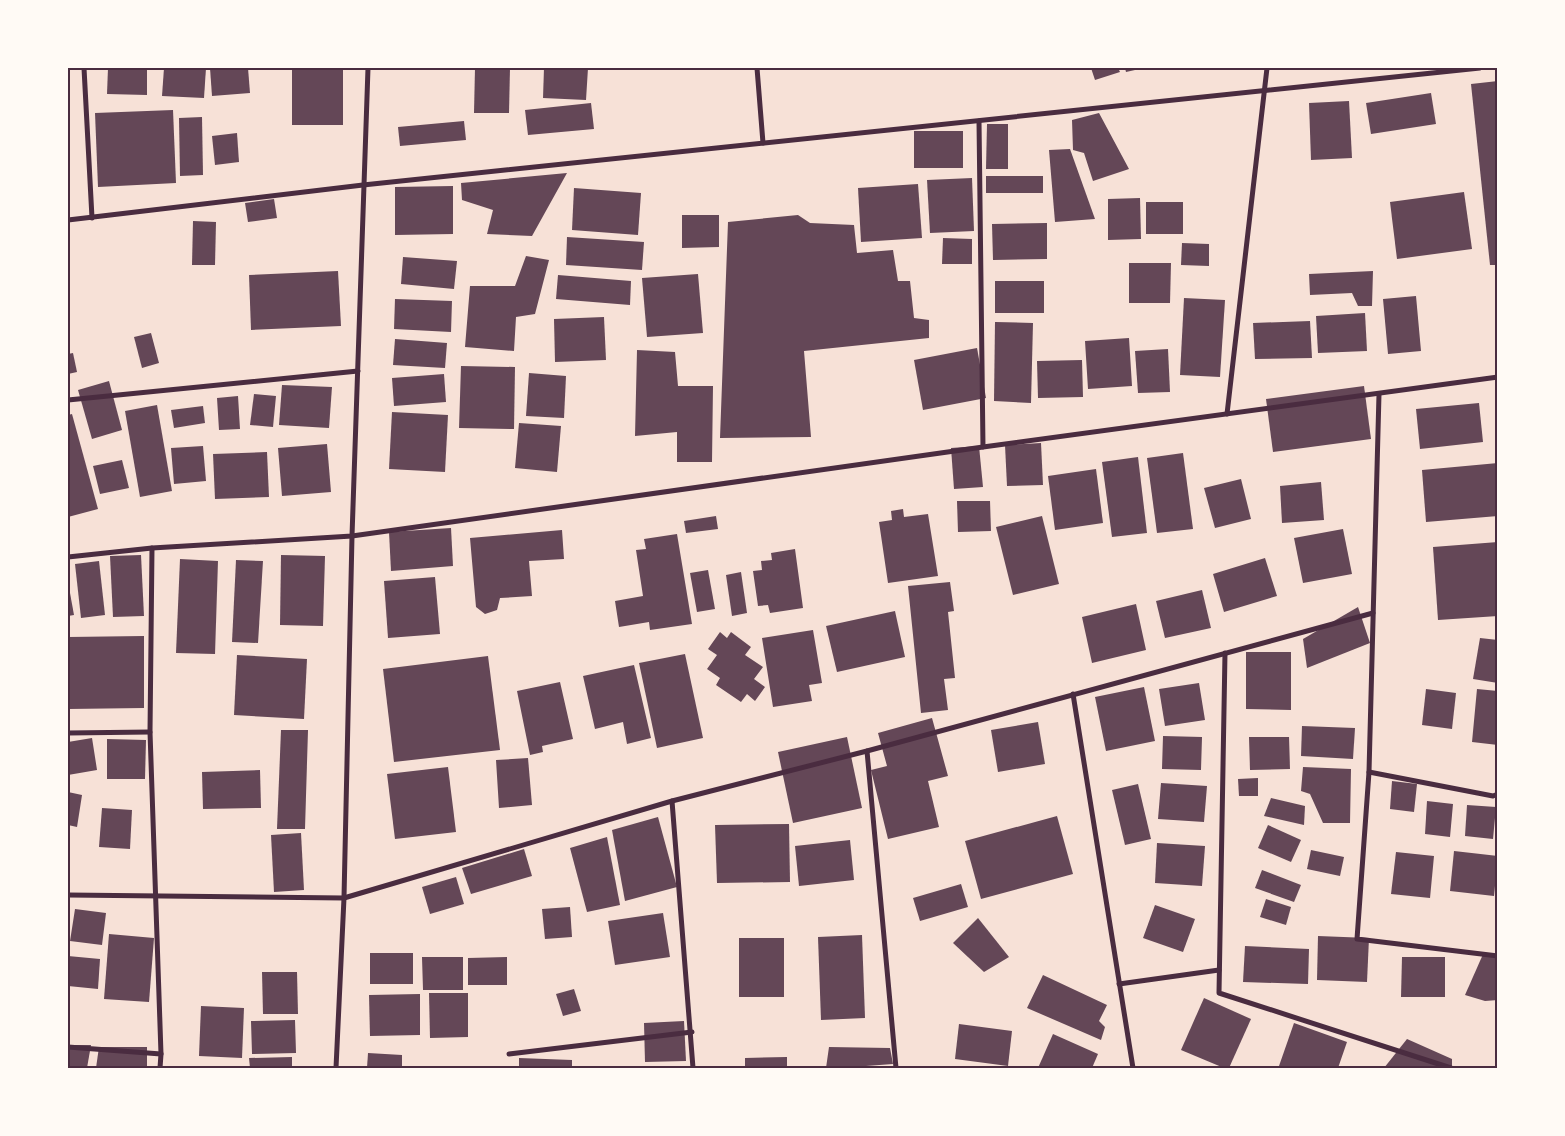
<svg xmlns="http://www.w3.org/2000/svg" width="1565" height="1136" viewBox="0 0 1565 1136" font-family="'PT Sans Narrow',sans-serif">
	<rect width="100%" height="100%" fill="#f7e1d7"/>
	<g fill="#644757">
		<polygon points="108,68 147,68 147,95 107,94"/>
		<polygon points="164,68 206,68 204,98 162,96"/>
		<polygon points="210,68 248,68 250,93 212,96"/>
		<rect x="292" y="68" width="51" height="57"/>
		<polygon points="475,68 510,68 509,113 474,113"/>
		<polygon points="544,68 588,68 586,100 543,98"/>
		<polygon points="1091,68 1118,68 1120,72 1095,80"/>
		<polygon points="1125,68 1144,68 1126,72"/>
		<polygon points="1498,81 1498,265 1490,265 1471,84"/>
		<polygon points="1431,93 1436,124 1371,134 1366,103"/>
		<polygon points="1349,101 1352,158 1311,160 1309,103"/>
		<polygon points="591,103 594,129 528,135 525,110"/>
		<polygon points="173,110 176,183 98,187 95,113"/>
		<polygon points="1099,113 1129,169 1093,181 1084,153 1073,150 1072,120"/>
		<polygon points="202,117 203,175 180,176 179,118"/>
		<polygon points="464,121 466,140 400,146 398,127"/>
		<polygon points="987,124 1008,124 1008,169 986,169"/>
		<rect x="914" y="131" width="49" height="37"/>
		<polygon points="237,133 239,162 215,165 212,136"/>
		<polygon points="1070,149 1095,219 1055,222 1049,150"/>
		<polygon points="567,173 532,236 487,234 493,210 462,200 461,183"/>
		<rect x="986" y="176" width="57" height="17"/>
		<polygon points="972,178 974,231 930,233 927,180"/>
		<polygon points="918,184 922,238 861,242 858,188"/>
		<polygon points="453,186 453,234 395,235 395,187"/>
		<polygon points="574,188 641,193 638,235 572,230"/>
		<polygon points="1464,192 1472,249 1397,259 1390,202"/>
		<polygon points="1140,198 1141,239 1108,240 1108,199"/>
		<polygon points="274,199 277,218 248,222 245,203"/>
		<rect x="1146" y="202" width="37" height="32"/>
		<polygon points="682,215 719,215 719,247 682,248"/>
		<polygon points="798,215 810,223 854,225 857,253 893,250 898,281 910,281 914,318 929,320 929,338 804,351 811,437 720,438 728,222"/>
		<polygon points="193,221 216,222 215,265 192,265"/>
		<polygon points="1047,223 1047,259 993,260 992,224"/>
		<polygon points="567,237 644,242 642,270 566,265"/>
		<polygon points="943,238 972,239 972,264 942,264"/>
		<polygon points="1182,243 1209,244 1209,266 1181,265"/>
		<polygon points="526,256 549,260 535,314 516,317 514,351 465,347 470,286 515,286"/>
		<polygon points="403,257 457,261 454,289 401,284"/>
		<polygon points="1129,263 1171,263 1170,303 1129,303"/>
		<polygon points="338,271 341,326 251,330 249,275"/>
		<polygon points="1373,271 1372,306 1358,306 1352,293 1310,295 1309,274"/>
		<polygon points="698,274 703,333 647,337 642,278"/>
		<polygon points="558,275 631,281 630,305 556,299"/>
		<rect x="995" y="281" width="49" height="32"/>
		<polygon points="1416,296 1421,351 1388,354 1383,299"/>
		<polygon points="1184,298 1225,300 1220,377 1180,375"/>
		<polygon points="395,299 452,301 451,332 394,329"/>
		<polygon points="1365,313 1367,351 1318,353 1316,316"/>
		<polygon points="604,317 606,360 555,362 554,319"/>
		<polygon points="1310,321 1312,358 1255,359 1253,323"/>
		<polygon points="995,322 1033,323 1031,403 994,401"/>
		<polygon points="151,333 159,363 142,368 134,337"/>
		<polygon points="1129,338 1132,386 1088,389 1085,341"/>
		<polygon points="395,339 447,343 445,368 393,365"/>
		<polygon points="977,348 986,398 923,410 914,360"/>
		<polygon points="1168,349 1170,392 1138,393 1135,351"/>
		<polygon points="637,350 675,352 678,386 713,386 712,462 677,462 677,432 635,436"/>
		<polygon points="73,353 77,372 68,374 68,354"/>
		<polygon points="1082,360 1083,397 1038,398 1037,361"/>
		<polygon points="461,366 515,367 514,429 459,428"/>
		<polygon points="529,373 566,376 564,418 526,416"/>
		<polygon points="444,374 446,402 394,406 392,378"/>
		<polygon points="109,381 122,430 92,439 78,390"/>
		<polygon points="282,385 332,387 329,428 279,425"/>
		<polygon points="1364,386 1371,439 1273,452 1266,399"/>
		<polygon points="254,394 276,396 273,427 250,425"/>
		<polygon points="238,396 240,429 219,430 217,398"/>
		<polygon points="1479,403 1483,442 1420,449 1416,409"/>
		<polygon points="157,405 172,491 140,497 125,411"/>
		<polygon points="203,406 205,423 174,428 171,410"/>
		<polygon points="392,412 448,415 445,472 389,469"/>
		<polygon points="72,414 98,509 68,517 68,415"/>
		<polygon points="519,423 561,426 557,472 515,468"/>
		<polygon points="1041,443 1043,485 1007,486 1005,445"/>
		<polygon points="327,444 331,492 282,496 278,448"/>
		<polygon points="203,446 206,481 174,484 171,448"/>
		<polygon points="979,446 983,487 954,489 951,448"/>
		<polygon points="267,452 269,497 215,499 213,454"/>
		<polygon points="1183,453 1193,529 1157,533 1147,458"/>
		<polygon points="1138,457 1147,533 1112,537 1102,462"/>
		<polygon points="122,460 129,488 100,494 93,466"/>
		<polygon points="1498,463 1498,516 1426,522 1422,470"/>
		<polygon points="1096,469 1103,523 1055,530 1048,476"/>
		<polygon points="1241,479 1251,519 1215,528 1204,488"/>
		<polygon points="1321,482 1324,520 1282,523 1280,486"/>
		<polygon points="957,501 990,501 991,531 958,532"/>
		<polygon points="903,509 904,517 928,514 938,576 888,583 879,522 892,520 891,511"/>
		<polygon points="716,516 718,529 686,533 684,521"/>
		<polygon points="1042,516 1059,584 1013,595 996,527"/>
		<polygon points="451,528 453,566 391,571 389,532"/>
		<polygon points="1343,529 1352,574 1303,583 1294,538"/>
		<polygon points="562,530 564,559 529,561 532,596 500,598 497,610 485,614 476,607 470,538"/>
		<polygon points="677,534 692,624 650,630 649,622 619,627 615,601 643,596 636,550 646,549 644,539"/>
		<polygon points="1498,542 1498,616 1438,620 1433,547"/>
		<polygon points="795,549 803,608 770,613 768,605 758,606 753,571 762,570 761,561 772,560 771,553"/>
		<polygon points="141,555 144,616 113,617 110,556"/>
		<polygon points="281,555 325,556 323,626 280,625"/>
		<polygon points="1265,558 1277,596 1224,612 1213,574"/>
		<polygon points="180,559 218,561 215,654 176,653"/>
		<polygon points="236,560 263,561 258,643 232,642"/>
		<polygon points="99,561 105,615 81,618 75,564"/>
		<polygon points="708,570 715,609 697,612 690,573"/>
		<polygon points="741,572 747,613 732,616 726,575"/>
		<polygon points="435,577 440,634 388,638 384,581"/>
		<polygon points="68,582 74,615 68,616"/>
		<polygon points="950,582 954,611 948,612 955,678 944,679 948,710 921,713 908,586"/>
		<polygon points="1202,590 1211,628 1165,638 1156,601"/>
		<polygon points="1136,604 1146,650 1092,663 1082,617"/>
		<polygon points="1358,607 1370,643 1307,668 1303,639"/>
		<polygon points="895,611 905,657 837,672 826,626"/>
		<polygon points="813,630 822,683 809,685 812,701 773,707 762,638"/>
		<polygon points="720,632 727,638 731,632 751,647 745,655 763,667 754,679 765,687 755,701 747,694 741,702 716,685 720,678 707,669 717,655 708,649"/>
		<polygon points="144,636 144,708 68,709 68,637"/>
		<polygon points="1480,638 1498,640 1498,683 1473,679"/>
		<polygon points="1246,652 1291,652 1291,710 1246,709"/>
		<polygon points="685,654 703,738 657,748 639,663"/>
		<polygon points="237,655 307,659 304,719 234,715"/>
		<polygon points="488,656 500,750 394,762 383,669"/>
		<polygon points="634,665 651,738 627,744 623,722 595,729 583,676"/>
		<polygon points="560,682 573,739 542,746 543,752 530,755 517,691"/>
		<polygon points="1199,683 1205,720 1165,726 1159,689"/>
		<polygon points="1144,687 1155,741 1106,751 1095,697"/>
		<polygon points="1426,689 1456,693 1452,729 1422,725"/>
		<polygon points="1477,689 1498,691 1498,745 1472,742"/>
		<polygon points="932,718 948,776 928,781 939,827 888,839 871,770 887,766 878,733"/>
		<polygon points="1038,722 1045,764 998,772 991,730"/>
		<polygon points="1302,726 1355,728 1353,759 1301,756"/>
		<polygon points="281,730 308,730 305,829 277,829"/>
		<polygon points="1163,736 1202,737 1201,770 1162,769"/>
		<polygon points="847,737 862,808 793,823 778,752"/>
		<polygon points="1249,737 1289,737 1290,769 1250,770"/>
		<polygon points="92,738 97,770 68,775 68,742"/>
		<polygon points="107,739 146,740 145,779 107,779"/>
		<polygon points="528,758 532,805 499,808 496,760"/>
		<polygon points="448,767 456,832 395,839 387,774"/>
		<polygon points="1303,767 1351,769 1350,823 1323,823 1310,794 1301,791"/>
		<polygon points="260,770 261,808 203,809 202,772"/>
		<polygon points="1258,778 1258,796 1239,796 1238,779"/>
		<polygon points="1392,781 1417,784 1414,812 1390,809"/>
		<polygon points="1161,783 1207,786 1204,822 1158,819"/>
		<polygon points="1138,784 1151,839 1125,845 1112,790"/>
		<polygon points="68,792 82,795 77,827 68,825"/>
		<polygon points="1271,798 1305,806 1304,825 1264,816"/>
		<polygon points="1427,801 1453,804 1450,837 1425,834"/>
		<polygon points="1467,805 1496,807 1493,839 1465,836"/>
		<polygon points="102,808 132,810 130,849 99,847"/>
		<polygon points="1057,816 1073,874 981,899 965,841"/>
		<polygon points="658,817 677,887 625,901 612,830"/>
		<polygon points="789,824 790,882 717,883 715,825"/>
		<polygon points="1268,825 1301,840 1291,862 1258,848"/>
		<polygon points="301,833 304,890 274,892 271,835"/>
		<polygon points="607,837 620,905 587,912 570,848"/>
		<polygon points="850,840 854,880 799,886 795,846"/>
		<polygon points="1157,843 1205,846 1202,886 1155,883"/>
		<polygon points="524,849 532,876 471,894 462,868"/>
		<polygon points="1311,850 1344,857 1340,876 1307,869"/>
		<polygon points="1454,851 1498,856 1494,896 1450,891"/>
		<polygon points="1396,852 1434,856 1430,898 1391,894"/>
		<polygon points="1262,870 1301,885 1294,902 1255,888"/>
		<polygon points="456,877 464,904 430,914 422,887"/>
		<polygon points="961,884 968,907 920,921 913,898"/>
		<polygon points="1266,899 1291,907 1286,925 1260,917"/>
		<polygon points="1155,905 1195,919 1183,952 1143,938"/>
		<polygon points="570,907 572,937 545,939 542,909"/>
		<polygon points="75,909 106,913 102,945 70,941"/>
		<polygon points="663,913 670,957 615,965 608,921"/>
		<polygon points="978,918 1009,957 984,972 953,943"/>
		<polygon points="109,934 154,938 149,1002 104,999"/>
		<polygon points="862,935 865,1018 821,1020 818,937"/>
		<polygon points="1318,936 1369,938 1367,982 1317,980"/>
		<rect x="739" y="938" width="45" height="59"/>
		<polygon points="1245,946 1309,949 1308,984 1243,982"/>
		<polygon points="1484,952 1498,958 1498,1000 1485,1001 1465,995"/>
		<rect x="370" y="953" width="43" height="31"/>
		<polygon points="68,956 100,959 98,989 68,986"/>
		<polygon points="422,957 463,957 463,990 423,990"/>
		<polygon points="507,957 507,985 468,985 468,958"/>
		<polygon points="1402,957 1445,957 1445,997 1401,997"/>
		<polygon points="262,972 297,972 298,1014 263,1014"/>
		<polygon points="1043,975 1107,1005 1099,1021 1105,1027 1101,1040 1027,1008"/>
		<polygon points="574,989 581,1011 563,1016 556,994"/>
		<polygon points="429,993 468,993 468,1037 430,1038"/>
		<polygon points="420,994 420,1035 370,1036 369,995"/>
		<polygon points="1204,998 1251,1019 1229,1068 1224,1068 1181,1050"/>
		<polygon points="201,1006 244,1008 242,1058 199,1056"/>
		<polygon points="295,1020 296,1053 252,1054 251,1021"/>
		<polygon points="684,1021 686,1061 645,1062 644,1023"/>
		<polygon points="1294,1023 1347,1042 1338,1068 1286,1068 1279,1066"/>
		<polygon points="959,1024 1012,1031 1008,1066 955,1059"/>
		<polygon points="1053,1034 1098,1054 1092,1068 1038,1068"/>
		<polygon points="1407,1039 1452,1059 1452,1068 1384,1068"/>
		<polygon points="68,1045 91,1045 87,1068 68,1068"/>
		<polygon points="99,1047 147,1047 147,1068 96,1068"/>
		<polygon points="829,1047 890,1048 893,1064 866,1066 866,1068 826,1068"/>
		<polygon points="368,1053 402,1055 402,1068 367,1068"/>
		<polygon points="292,1057 292,1068 250,1068 249,1058"/>
		<polygon points="787,1057 787,1068 745,1068 745,1058"/>
		<polygon points="519,1058 572,1060 572,1068 519,1068"/>
	</g>
	<g fill="none" stroke-linecap="round" stroke-linejoin="round">
		<g stroke="#4a2c40" stroke-width="5">
			<polyline points="84,68 92,218"/>
			<polyline points="757,68 763,143"/>
			<polyline points="979,121 983,447"/>
			<polyline points="68,220 363,185 1480,68"/>
			<polyline points="1379,394 1369,772 1357,939 1498,956"/>
			<polyline points="68,400 358,371"/>
			<polyline points="1227,414 1267,68"/>
			<polyline points="152,548 150,732 161,1054 160,1068"/>
			<polyline points="68,557 152,548 352,536 983,447 1498,377"/>
			<polyline points="1225,653 1219,993 1451,1068"/>
			<polyline points="1073,694 1133,1068"/>
			<polyline points="68,733 150,732"/>
			<polyline points="867,751 896,1068"/>
			<polyline points="1369,772 1493,796 1498,794"/>
			<polyline points="672,801 693,1068"/>
			<polyline points="68,895 344,898 672,801 867,751 1373,613"/>
			<polyline points="1119,984 1219,970"/>
			<polyline points="68,1047 161,1054"/>
			<polyline points="509,1054 692,1032"/>
			<polyline points="336,1068 344,898 352,536 368,68"/>
		</g>
	</g>
	<rect width="1565" height="1136" fill="none" stroke="#fffaf5" stroke-width="138"/>
	<rect x="69" y="69" width="1427" height="998" fill="none" stroke="#4a2c40" stroke-width="2"/>
</svg>
